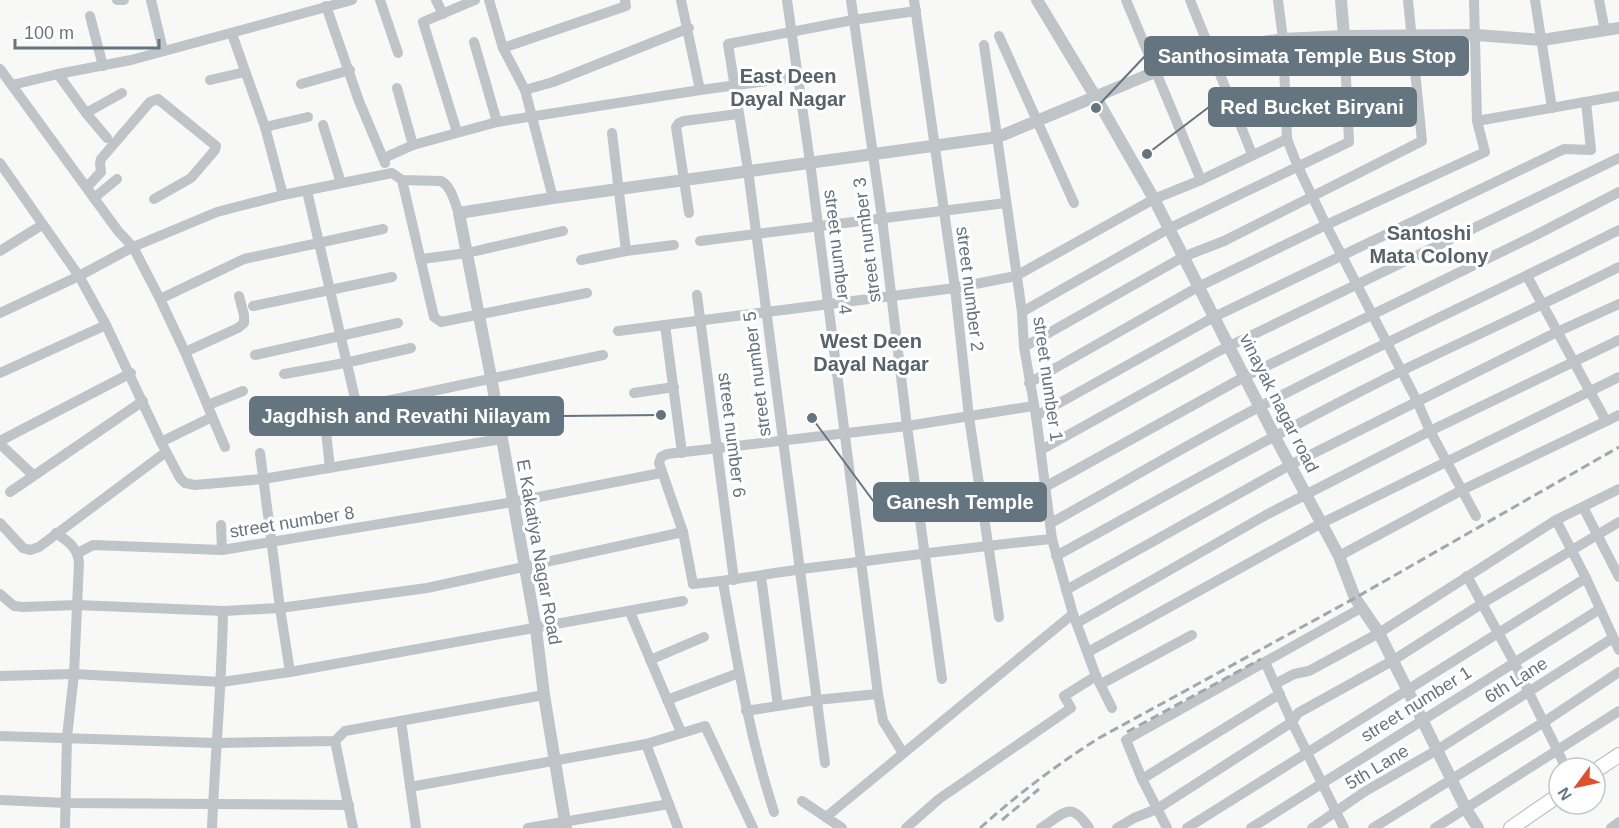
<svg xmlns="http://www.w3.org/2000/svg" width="1619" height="828" viewBox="0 0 1619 828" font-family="Arial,sans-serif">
	<rect width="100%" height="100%" fill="#f8f8f6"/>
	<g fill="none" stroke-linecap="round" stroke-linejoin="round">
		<defs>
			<g id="secondary">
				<polyline points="1595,771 1619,755"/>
				<polyline points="1511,828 1559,795"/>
			</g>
		</defs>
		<use href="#secondary" stroke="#b2b8bc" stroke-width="16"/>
		<g stroke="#bfc4c8" stroke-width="10">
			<polyline points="117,0 124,0"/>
			<polyline points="151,0 163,50"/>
			<polyline points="380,0 398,53"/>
			<polyline points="436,0 443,14"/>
			<polyline points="489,0 503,48 525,90 553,198"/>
			<polyline points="681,0 700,90"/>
			<polyline points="787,0 810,162 878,694 883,721 903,753"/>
			<polyline points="851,0 882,218 907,426 942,679"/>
			<polyline points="914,0 955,288 969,417 999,617"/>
			<polyline points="1126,0 1201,180"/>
			<polyline points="1190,0 1252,154"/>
			<polyline points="1278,0 1283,39 1287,139 1298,167 1326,225 1417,401 1430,431 1476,516"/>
			<polyline points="1535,0 1552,108"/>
			<polyline points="1599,0 1605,31"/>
			<polyline points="326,6 359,101 385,163"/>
			<polyline points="90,16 103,66"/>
			<polyline points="232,34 265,127 283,195"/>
			<polyline points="999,36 1074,203"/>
			<polyline points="474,42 497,122"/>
			<polyline points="984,45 1022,312 1024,347 1036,416 1052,539 1073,614 1096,676 1112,708"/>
			<polyline points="503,48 626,6 625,0"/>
			<polyline points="0,69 118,231 133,247 160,299 185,352 225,447"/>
			<polyline points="58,74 86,113 107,138"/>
			<polyline points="210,80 245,72"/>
			<polyline points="301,84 350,70"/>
			<polyline points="12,85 58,74 131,60 352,0"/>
			<polyline points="397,88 413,145"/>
			<polyline points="525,90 553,82 689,28"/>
			<polyline points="86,113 122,93"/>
			<polyline points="1477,121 1619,96"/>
			<polyline points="323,125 341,183"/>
			<polyline points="265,127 308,117"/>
			<polyline points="457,132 423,22 475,0"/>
			<polyline points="384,158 413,145 497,122 700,90 797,77"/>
			<polyline points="0,163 79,276 106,325 161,442 180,478 185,483 195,485 263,479 501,439"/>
			<polyline points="402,180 434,317 441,322 587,293"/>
			<polyline points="87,187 101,172 100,163 101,159 150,102 158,99 216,146 215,150 191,178 154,199"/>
			<polyline points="307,191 357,407"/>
			<polyline points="94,198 117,179"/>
			<polyline points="689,213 676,127 679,123 684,121 738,114"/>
			<polyline points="700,241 1006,203"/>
			<polyline points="0,251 42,225"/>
			<polyline points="626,251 674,245"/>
			<polyline points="422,259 467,253 563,231"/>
			<polyline points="581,260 626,251 612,133"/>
			<polyline points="1527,276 1606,421"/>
			<polyline points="697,295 734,580"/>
			<polyline points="160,299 244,259 383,229"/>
			<polyline points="253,306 392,277"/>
			<polyline points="1022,312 1168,229 1349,142 1344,36"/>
			<path d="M0,313L79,276L133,247L217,212L283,195L392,173L402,180L441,181C452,187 454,202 459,213"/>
			<polyline points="665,325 682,453"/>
			<polyline points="618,331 955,288 1016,276 1154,199 1201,180 1287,139"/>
			<polyline points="1024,347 1183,257 1224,241 1422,141 1408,0"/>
			<polyline points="185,352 238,328 244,323 244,315 239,296"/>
			<polyline points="255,355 398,323"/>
			<polyline points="0,373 106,325"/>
			<polyline points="284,374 345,363 411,348"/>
			<polyline points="1029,383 1198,287 1326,225 1485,152 1477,121 1474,0"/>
			<polyline points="634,393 674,387"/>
			<polyline points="208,405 243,391"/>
			<path d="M1033,406L907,426L667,454L661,457L659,463L683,532L693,584C730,581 766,574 802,569C885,559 968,547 1052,539"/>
			<polyline points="324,414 330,468"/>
			<polyline points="1036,416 1214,317 1564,149 1591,150 1586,102"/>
			<polyline points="268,426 603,355"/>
			<polyline points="0,441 131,373"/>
			<polyline points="161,442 212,417"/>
			<polyline points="0,444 33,475"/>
			<polyline points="1041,450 1219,351 1619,158"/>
			<polyline points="260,453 280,608 290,672"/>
			<polyline points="1045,487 1244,377 1534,236 1619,192"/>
			<polyline points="10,492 143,401"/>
			<polyline points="1583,507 1619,577"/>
			<polyline points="1556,520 1586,578 1619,650"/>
			<polyline points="0,523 23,548 30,550 39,547 166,452"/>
			<path d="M1051,523C1121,484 1190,443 1261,406C1379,344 1500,290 1619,230"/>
			<polyline points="221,525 222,550"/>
			<path d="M56,533C68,541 77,547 79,562L74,674L67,737L65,828"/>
			<polyline points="78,553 93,545 222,550 513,502 661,473"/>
			<path d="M1056,556C1171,493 1284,429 1401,371C1474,336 1547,303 1619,267"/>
			<polyline points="1339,556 1462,490 1619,415"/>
			<polyline points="761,576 778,706"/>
			<polyline points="1467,576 1514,662 1566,768"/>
			<path d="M723,582C737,661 749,735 774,812"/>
			<polyline points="1066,590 1290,465 1557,332 1619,304"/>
			<polyline points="0,594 14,606 23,607 77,605 223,611 280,608 427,588 683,532"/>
			<polyline points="630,612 681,732"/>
			<polyline points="1077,623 1266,515 1430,431 1619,340"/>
			<polyline points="1088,652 1320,524 1619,377"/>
			<polyline points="650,660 704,637"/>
			<polyline points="1265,662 1292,722 1344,828"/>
			<polyline points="0,676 74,674 222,682 290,672 683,601"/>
			<polyline points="1101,684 1192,635"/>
			<polyline points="1275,684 1294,674 1309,671 1379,633 1556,520 1619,489"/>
			<polyline points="667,700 739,673"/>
			<polyline points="746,711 816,700 878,694"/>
			<polyline points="401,721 416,828"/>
			<polyline points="0,736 216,743 335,741 345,731 544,695"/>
			<polyline points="335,741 353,828"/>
			<polyline points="646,744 678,828"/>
			<polyline points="825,763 748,170 728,44 853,20 916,11"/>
			<polyline points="1142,779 1280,694"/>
			<polyline points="410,787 646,744 705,726 753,828"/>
			<polyline points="0,800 66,803 349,805"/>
			<polyline points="802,801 842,828"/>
			<polyline points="826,817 1073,614"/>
			<path d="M212,828C215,756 222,684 223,611"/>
			<polyline points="528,828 669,804"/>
			<polyline points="906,828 939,799 1071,708 1064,696 1096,676"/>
			<path d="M1041,828C1065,813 1070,800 1089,828"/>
			<polyline points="1117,828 1134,818 1157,809 1292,722 1298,713 1392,661 1483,603 1619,522"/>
			<polyline points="1167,828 1142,779 1126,740 1361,608"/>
			<polyline points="1187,828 1586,578"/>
			<polyline points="1251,828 1600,609"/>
			<polyline points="1312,828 1364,792 1437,750 1613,638"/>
			<polyline points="1373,828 1544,722 1619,672"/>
			<polyline points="1435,828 1619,711"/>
			<polyline points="1611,828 1619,822"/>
		</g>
		<g stroke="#bfc4c8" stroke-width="12">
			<polyline points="1037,0 1095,96 1154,199 1275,437 1339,556 1355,598 1379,633 1407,689 1466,809 1478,828"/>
			<polyline points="1341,0 1344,36"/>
			<polyline points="566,828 544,695 536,629 491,377 459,213 553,198 998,137 1155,72 1243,45 1283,39 1344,36 1476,35 1542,40 1619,28"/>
		</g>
		<use href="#secondary" stroke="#fff" stroke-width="14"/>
		<g stroke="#a1a8ad" stroke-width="3" stroke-dasharray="9 4.5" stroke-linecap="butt">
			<polyline points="1127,732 1261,659"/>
			<polyline points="1002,820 1039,789"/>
			<path d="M980,828C1017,795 1056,765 1099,738L1355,598L1619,447"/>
		</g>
	</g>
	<g text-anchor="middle" stroke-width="6" stroke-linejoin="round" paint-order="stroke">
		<g font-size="18" fill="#647580" stroke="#fff">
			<text transform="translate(867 240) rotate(-97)" y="6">street number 3</text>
			<text transform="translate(838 252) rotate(83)" y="6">street number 4</text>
			<text transform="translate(970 289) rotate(83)" y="6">street number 2</text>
			<text transform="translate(757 374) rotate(-97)" y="6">street number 5</text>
			<text transform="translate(1048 379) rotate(82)" y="6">street number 1</text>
			<text transform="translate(1279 403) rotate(63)" y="6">vinayak nagar road</text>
			<text transform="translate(732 435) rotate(83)" y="6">street number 6</text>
			<text transform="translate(292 522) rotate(-9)" y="6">street number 8</text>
			<text transform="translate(539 552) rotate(80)" y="6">E Kakatiya Nagar Road</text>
			<text transform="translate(1516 680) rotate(-32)" y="6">6th Lane</text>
			<text transform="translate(1416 704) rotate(-32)" y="6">street number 1</text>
			<text transform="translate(1377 767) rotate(-31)" y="6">5th Lane</text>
		</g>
		<g font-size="20" font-weight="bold" fill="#56636b" stroke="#fff">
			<text x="788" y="83">East Deen<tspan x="788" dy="23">Dayal Nagar</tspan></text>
			<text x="1429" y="240">Santoshi<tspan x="1429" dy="23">Mata Colony</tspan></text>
			<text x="871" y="348">West Deen<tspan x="871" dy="23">Dayal Nagar</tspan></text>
		</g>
	</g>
	<path fill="none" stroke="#647580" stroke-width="2" d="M1096 108L1145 56M1147 154L1209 107M661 415L563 416M812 418L874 502"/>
	<g fill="#647580" stroke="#fff" stroke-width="2">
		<circle cx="1096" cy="108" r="6"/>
		<circle cx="1147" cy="154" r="6"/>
		<circle cx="661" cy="415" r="6"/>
		<circle cx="812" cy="418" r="6"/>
	</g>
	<g fill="#647580" stroke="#647580" stroke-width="2">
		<rect x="1145" y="37" width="323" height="38" rx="6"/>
		<rect x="1209" y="88" width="207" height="38" rx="6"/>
		<rect x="250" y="397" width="313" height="38" rx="6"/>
		<rect x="874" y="483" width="172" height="38" rx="6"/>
	</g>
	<g font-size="20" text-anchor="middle" font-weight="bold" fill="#fff">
		<text x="1307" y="63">Santhosimata Temple Bus Stop</text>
		<text x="1312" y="114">Red Bucket Biryani</text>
		<text x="406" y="423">Jagdhish and Revathi Nilayam</text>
		<text x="960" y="509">Ganesh Temple</text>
	</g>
	<g transform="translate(1577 786) rotate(237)"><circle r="28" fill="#ffffff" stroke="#c1c8cc" stroke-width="1.5"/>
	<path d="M0-4.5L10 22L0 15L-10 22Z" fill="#df502f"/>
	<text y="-9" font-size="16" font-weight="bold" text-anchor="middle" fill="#647580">N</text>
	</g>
	<path d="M15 39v9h144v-9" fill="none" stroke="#647580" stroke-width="3"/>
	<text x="24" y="39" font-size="18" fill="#647580" stroke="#ffffff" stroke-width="4.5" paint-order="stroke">100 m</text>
</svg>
